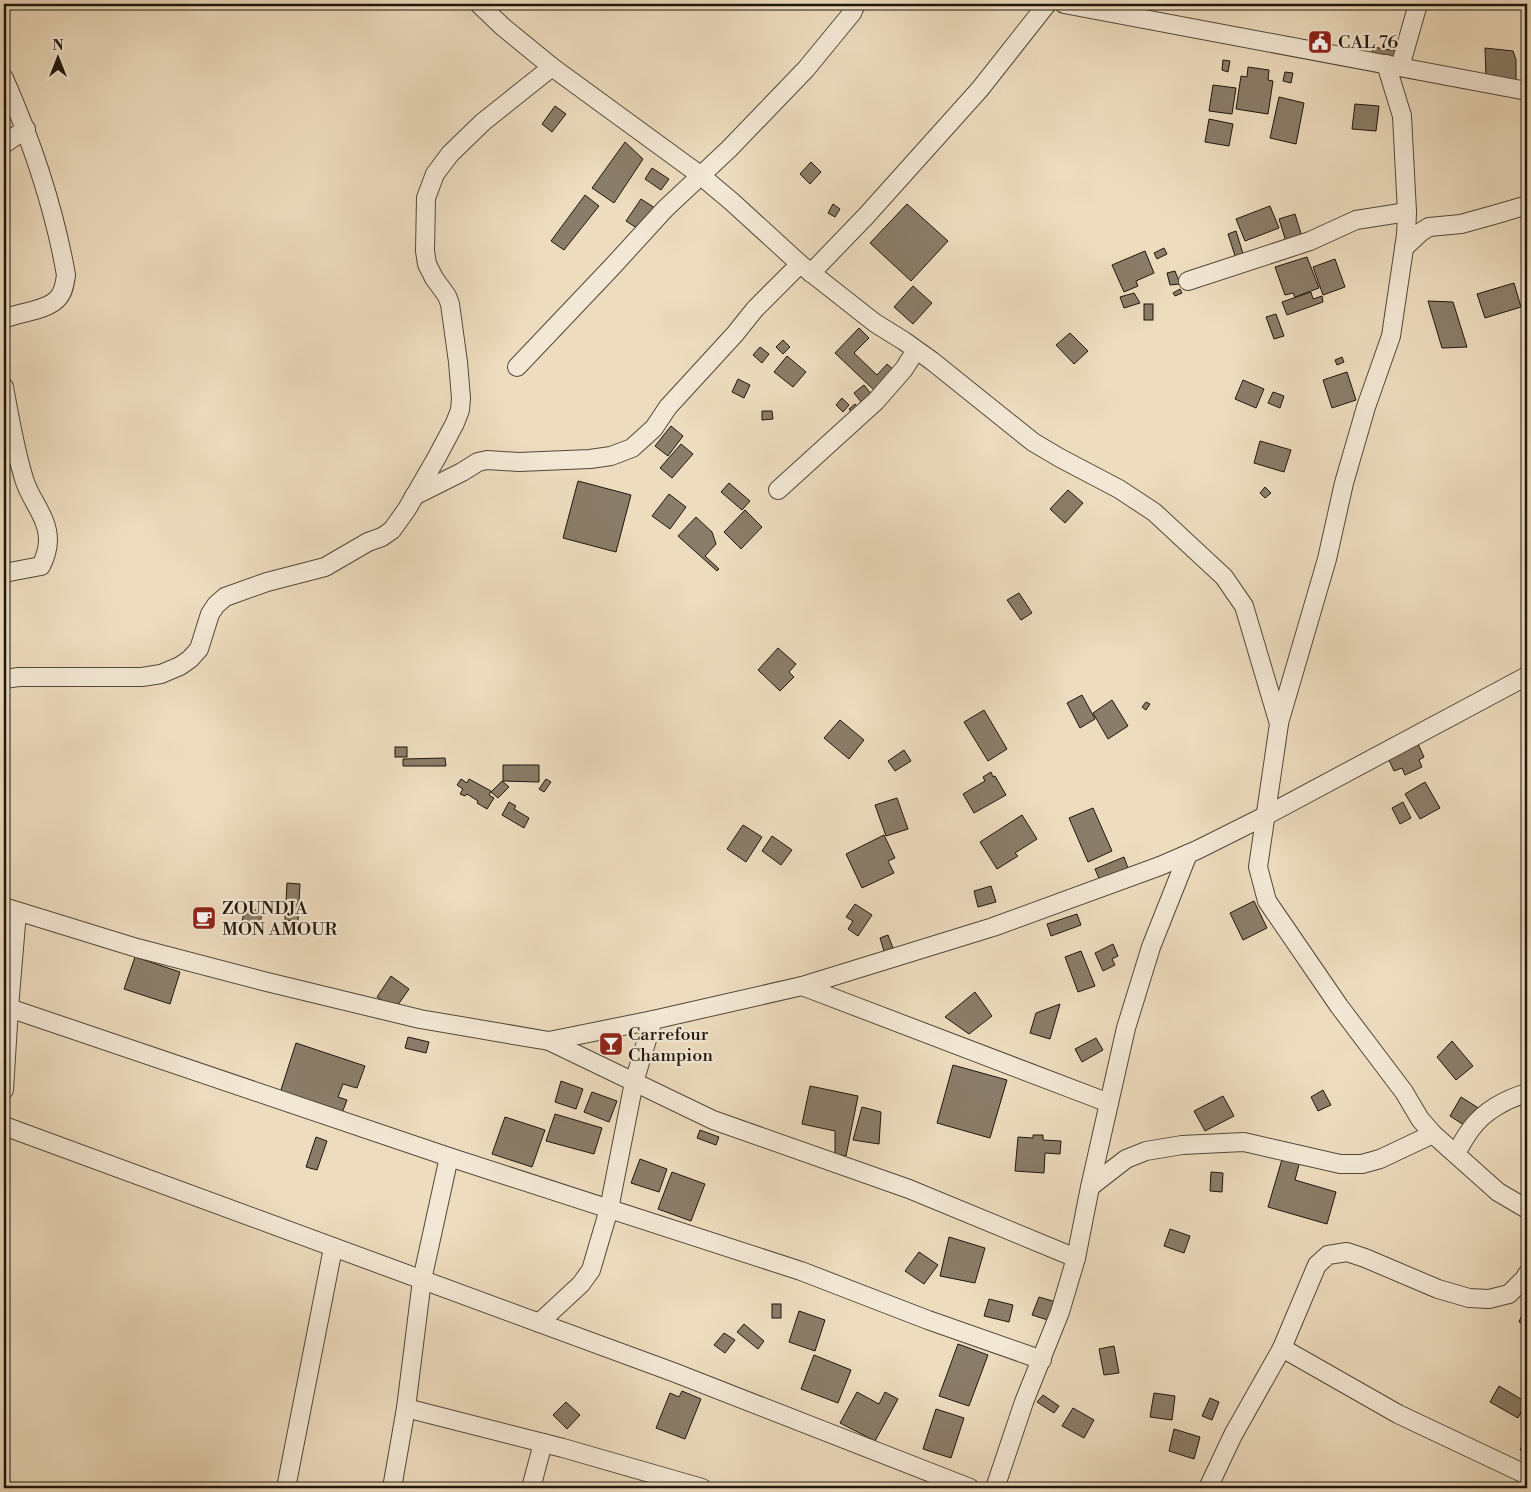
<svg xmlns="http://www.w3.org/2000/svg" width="1531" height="1492" viewBox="0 0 1531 1492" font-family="'Libre Bodoni',serif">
	<rect width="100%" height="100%" fill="#eddcbe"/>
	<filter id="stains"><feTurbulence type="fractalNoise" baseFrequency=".004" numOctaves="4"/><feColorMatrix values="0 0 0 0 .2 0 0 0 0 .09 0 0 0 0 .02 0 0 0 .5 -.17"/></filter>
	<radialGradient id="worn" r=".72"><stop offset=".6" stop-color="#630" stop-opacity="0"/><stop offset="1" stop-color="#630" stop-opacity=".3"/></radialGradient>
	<g fill="#8a7d69" stroke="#1f160d">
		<polygon points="1373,47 1397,51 1396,61 1371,57"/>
		<polygon points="1485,48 1513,51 1516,60 1516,81 1486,77"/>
		<polygon points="1223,60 1230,61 1228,72 1222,70"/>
		<polygon points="1248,67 1269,70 1268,80 1273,81 1268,114 1236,109 1241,76 1247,77"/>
		<polygon points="1285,72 1293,73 1291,83 1283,81"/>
		<polygon points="1213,85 1236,88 1232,114 1209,111"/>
		<polygon points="4,97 14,117 4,119"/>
		<polygon points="1279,97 1304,103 1296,144 1270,138"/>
		<polygon points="1355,104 1379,106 1376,131 1352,129"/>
		<polygon points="555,106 566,114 552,132 542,124"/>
		<polygon points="1209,119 1233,124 1229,146 1205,142"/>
		<polygon points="625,142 643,159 614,203 592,188"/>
		<polygon points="811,162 821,172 810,184 800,174"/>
		<polygon points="652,168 669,179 661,190 645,179"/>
		<polygon points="585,195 599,206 564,250 551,241"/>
		<polygon points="641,199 655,208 640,230 626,221"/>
		<polygon points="833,204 840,209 835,217 828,213"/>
		<polygon points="907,204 948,241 911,281 870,243"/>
		<polygon points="1270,206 1279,228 1245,241 1236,219"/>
		<polygon points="1295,214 1303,240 1287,245 1279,219"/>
		<polygon points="1236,231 1245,260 1237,262 1228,234"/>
		<polygon points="1164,248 1167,254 1157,259 1154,253"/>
		<polygon points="1145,251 1154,273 1136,281 1138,286 1124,292 1112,265"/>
		<polygon points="1307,257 1319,288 1295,297 1293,293 1285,295 1275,267"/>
		<polygon points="1335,259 1345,287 1323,295 1313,267"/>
		<polygon points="1175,271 1180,284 1170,285 1167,273"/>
		<polygon points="1514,283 1521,307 1485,318 1477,294"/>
		<polygon points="913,286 932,303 913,324 894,307"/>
		<polygon points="1180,289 1182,293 1175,296 1173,293"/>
		<polygon points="1311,292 1313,299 1322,296 1323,302 1287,315 1282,302"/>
		<polygon points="1134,293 1140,303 1124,308 1120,297"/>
		<polygon points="1428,301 1453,302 1467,347 1442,348"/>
		<rect x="1144" y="304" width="9" height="16"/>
		<polygon points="1276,314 1284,336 1274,339 1266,317"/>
		<polygon points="859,328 869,338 854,353 877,375 887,364 896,372 876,392 835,353"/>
		<polygon points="1070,333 1088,351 1074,364 1056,345"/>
		<polygon points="783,340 790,347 783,354 776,347"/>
		<polygon points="760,347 769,354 762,363 753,355"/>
		<polygon points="787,356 806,372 793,387 774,372"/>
		<polygon points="1342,357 1344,362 1337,365 1335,360"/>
		<polygon points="1347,372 1356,400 1332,408 1323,380"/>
		<polygon points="738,379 750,385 744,398 732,392"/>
		<polygon points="1243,380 1264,389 1256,408 1235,399"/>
		<polygon points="864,385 872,395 862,403 854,393"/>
		<polygon points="1273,392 1284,396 1280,408 1268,403"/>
		<polygon points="842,398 849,405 843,412 836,405"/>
		<polygon points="855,404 860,409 854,415 849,409"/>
		<polygon points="762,411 772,411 773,419 762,420"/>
		<polygon points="671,426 683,436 668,456 655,446"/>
		<polygon points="1260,441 1291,450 1284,472 1254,463"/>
		<polygon points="681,444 693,454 672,478 660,468"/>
		<polygon points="578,481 631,495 616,552 563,538"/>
		<polygon points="729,483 750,501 742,510 721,492"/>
		<polygon points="1265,487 1271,493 1265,498 1260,493"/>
		<polygon points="1068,490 1083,503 1065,523 1050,509"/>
		<polygon points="669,494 686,507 670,529 652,516"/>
		<polygon points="745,510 762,527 741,549 724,532"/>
		<polygon points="696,517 712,532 716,544 705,556 719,569 717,571 678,536"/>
		<polygon points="1019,593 1032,613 1021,620 1007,600"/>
		<polygon points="778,648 796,664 789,672 794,677 780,691 758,670"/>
		<polygon points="1082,695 1095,719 1080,728 1067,703"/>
		<polygon points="1112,700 1128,726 1108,739 1093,713"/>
		<polygon points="1146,702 1150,704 1146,710 1142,707"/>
		<polygon points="984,710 1007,749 988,761 964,722"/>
		<polygon points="840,720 864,740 849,759 824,738"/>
		<polygon points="1418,744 1424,757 1419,760 1422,767 1405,775 1402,768 1394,771 1388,758"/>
		<rect x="395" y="747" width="12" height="10"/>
		<polygon points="904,750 911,761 895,771 888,761"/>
		<polygon points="445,758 446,766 403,766 403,759"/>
		<polygon points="503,765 539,765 539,782 503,781"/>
		<polygon points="991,772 993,777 995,776 1006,795 974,813 963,794 985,781 983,777"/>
		<polygon points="461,779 467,783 469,779 491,791 489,795 494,798 487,809 477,803 478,801 467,794 465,796 460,794 463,789 457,785"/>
		<polygon points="546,779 551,782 544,792 539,789"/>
		<polygon points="502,781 509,787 498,798 491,792"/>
		<polygon points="1425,782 1440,808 1420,819 1405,794"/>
		<polygon points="897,798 908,829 886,836 875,805"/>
		<polygon points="509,802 516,806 514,809 529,818 524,828 502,815"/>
		<polygon points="1403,802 1411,818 1400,824 1392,808"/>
		<polygon points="1093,808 1112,851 1088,862 1069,818"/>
		<polygon points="1022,815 1037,839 1015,853 1018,856 997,869 980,842"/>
		<polygon points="743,825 762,837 746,862 727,849"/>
		<polygon points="884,835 895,858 888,861 894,873 862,888 846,854"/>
		<polygon points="772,836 792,850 781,865 762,851"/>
		<polygon points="1124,857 1129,871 1101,883 1095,869"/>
		<polygon points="287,883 300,884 298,921 285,920"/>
		<polygon points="991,886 996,902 978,907 974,891"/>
		<polygon points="1254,901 1267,928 1243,940 1230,913"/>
		<polygon points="855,904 872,915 858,936 848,929 853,921 846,917"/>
		<polygon points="244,908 262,911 260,927 242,924"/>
		<polygon points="1077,914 1081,925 1051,936 1047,924"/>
		<polygon points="888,935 893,948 884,951 880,938"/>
		<polygon points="1113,944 1118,956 1112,959 1115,965 1103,971 1095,953"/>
		<polygon points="1081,951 1095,986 1078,992 1065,957"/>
		<polygon points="135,957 180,972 170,1004 124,989"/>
		<polygon points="391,976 409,989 395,1009 377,997"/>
		<polygon points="975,992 992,1016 969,1034 945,1017"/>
		<polygon points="1060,1004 1050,1039 1030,1033 1036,1013"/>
		<polygon points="408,1037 429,1042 426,1053 405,1048"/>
		<polygon points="1096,1038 1103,1050 1082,1062 1075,1049"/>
		<polygon points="1452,1041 1473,1066 1456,1080 1437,1057"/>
		<polygon points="296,1043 365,1066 357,1088 343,1084 338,1097 347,1100 342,1113 280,1093"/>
		<polygon points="953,1065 1007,1080 990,1138 937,1123"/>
		<polygon points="561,1081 583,1089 576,1109 555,1102"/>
		<polygon points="810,1086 858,1096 846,1156 835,1154 835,1131 802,1124"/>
		<polygon points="1323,1090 1331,1105 1318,1111 1311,1097"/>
		<polygon points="592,1092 617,1101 609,1122 584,1112"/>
		<polygon points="1223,1096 1234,1116 1205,1131 1194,1111"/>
		<polygon points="1461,1097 1480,1109 1467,1127 1450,1116"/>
		<polygon points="862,1107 881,1112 879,1144 853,1140"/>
		<polygon points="555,1114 602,1128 594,1154 546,1141"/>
		<polygon points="505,1117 545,1130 532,1167 492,1154"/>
		<polygon points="700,1130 719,1137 716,1145 697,1138"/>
		<polygon points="1033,1135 1043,1135 1043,1140 1061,1141 1060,1154 1045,1153 1044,1173 1015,1171 1018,1137 1033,1138"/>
		<polygon points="316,1137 327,1141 317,1170 306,1167"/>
		<polygon points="1283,1156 1300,1161 1295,1180 1336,1192 1327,1224 1268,1207"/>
		<polygon points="640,1159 667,1169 659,1192 631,1183"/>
		<polygon points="672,1172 705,1184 691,1221 658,1209"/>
		<polygon points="1211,1172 1223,1173 1222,1192 1210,1191"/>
		<polygon points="1170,1229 1190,1236 1184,1253 1164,1246"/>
		<polygon points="949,1237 985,1248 975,1283 940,1276"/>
		<polygon points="919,1252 938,1265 924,1284 905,1271"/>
		<polygon points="1039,1297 1056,1302 1051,1321 1032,1315"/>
		<polygon points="989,1299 1013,1305 1009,1322 984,1316"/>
		<rect x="772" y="1304" width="9" height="14"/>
		<polygon points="1524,1310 1527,1311 1527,1325 1519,1322"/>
		<polygon points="799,1311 825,1320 815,1351 789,1342"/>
		<polygon points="744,1324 764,1341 758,1349 737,1332"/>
		<polygon points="724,1333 735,1340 725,1353 714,1345"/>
		<polygon points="958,1344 988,1355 969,1406 939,1396"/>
		<polygon points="1114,1346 1119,1373 1104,1375 1099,1349"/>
		<polygon points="814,1355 851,1370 838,1403 801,1389"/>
		<polygon points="1499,1386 1526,1402 1518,1418 1490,1402"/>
		<polygon points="682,1391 701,1399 685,1439 656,1428 670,1393 679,1397"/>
		<polygon points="857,1392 879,1404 885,1392 898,1399 875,1441 840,1423"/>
		<polygon points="1154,1393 1175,1396 1172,1420 1150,1417"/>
		<polygon points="1043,1395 1059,1406 1054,1413 1037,1402"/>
		<polygon points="1210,1398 1219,1402 1212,1420 1202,1416"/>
		<polygon points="566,1402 580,1415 567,1429 553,1415"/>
		<polygon points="1073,1408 1094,1420 1084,1438 1062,1426"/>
		<polygon points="936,1409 964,1418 951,1458 923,1449"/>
		<polygon points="1174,1429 1200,1437 1194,1459 1169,1451"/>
		<polygon points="1527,1435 1527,1454 1520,1450"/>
	</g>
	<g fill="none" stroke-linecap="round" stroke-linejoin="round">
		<defs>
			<g id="street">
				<polyline points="479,4 503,27 552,67 700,175 731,201 800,264 875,323 904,341 932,361 1033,442 1060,458 1119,489 1154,512 1224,577 1244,606 1279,724 1258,867 1267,901 1339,1006 1404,1092 1420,1119 1433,1134 1498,1192 1527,1209"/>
				<polyline points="1064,4 1527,91"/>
				<polyline points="1400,67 1418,4"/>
				<path d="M4,78C32,142 54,206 66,275C65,282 64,291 59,297C48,311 19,312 4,319"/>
				<polyline points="4,144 26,129"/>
				<polyline points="1404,248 1421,232 1429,227 1461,224 1497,214 1527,205"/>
				<polyline points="811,273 866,216 980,89 1047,4"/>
				<polyline points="1188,281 1310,241 1356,220 1407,212"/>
				<polyline points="517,367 612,267 665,209 729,149 806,69 852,13 856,4"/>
				<path d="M4,387C10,419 15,451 25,482C32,502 48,518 48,540C48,549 45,558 41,566L4,573"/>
				<polyline points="778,490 876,401 904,369 916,350"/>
				<polyline points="414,496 462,472 478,462 487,460 519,462 590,459 611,456 632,448 654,428 668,407 735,334 755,309 800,264"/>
				<polyline points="4,679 19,677 142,677 161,674 180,666 190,659 199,649 210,614 216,605 225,597 267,582 325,567 368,542 382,537 392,530 407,509 437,457 455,423 460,410 461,398 458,362 450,304 447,296 434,278 427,264 425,251 426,198 435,174 450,154 483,122 552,67"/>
				<polyline points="1279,723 1327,559 1344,483 1366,407 1391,336 1406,235 1407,212 1402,116 1386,64"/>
				<polyline points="4,907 137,948 267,982 420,1019 549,1041 653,1020 802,986 993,927 1160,866 1197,850 1267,815 1527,676"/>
				<polyline points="802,986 1109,1103"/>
				<polyline points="4,1008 9,1008 449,1157 801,1271 928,1320 1042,1360"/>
				<polyline points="549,1041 713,1120 909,1189 1076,1258"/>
				<polyline points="4,1090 9,1008 17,912"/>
				<polyline points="4,1126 673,1372 970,1488"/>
				<path d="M1456,1153C1461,1145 1465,1137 1471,1129C1484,1111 1506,1099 1527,1093"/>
				<polyline points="1090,1187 1126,1159 1146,1151 1182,1145 1244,1142 1340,1164 1362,1164 1380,1159 1433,1134"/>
				<polyline points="539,1323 581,1284 591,1270 609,1209 634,1082 653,1020"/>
				<polyline points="1282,1348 1398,1414 1527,1475"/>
				<polyline points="406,1408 563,1448 702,1488"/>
				<polyline points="286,1488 333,1248"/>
				<polyline points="392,1488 406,1408 422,1280 449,1157"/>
				<polyline points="531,1488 543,1443"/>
				<polyline points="995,1488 1024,1402 1060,1312 1076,1258 1090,1187 1126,1028 1151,947 1188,854"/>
				<polyline points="1208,1488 1233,1435 1282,1348 1317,1265 1328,1255 1347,1252 1365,1258 1438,1289 1469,1298 1489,1299 1509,1294 1525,1278 1527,1274"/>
			</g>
		</defs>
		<use href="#street" stroke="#524839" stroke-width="20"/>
		<use href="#street" stroke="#f3e8d5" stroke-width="18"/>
	</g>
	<defs>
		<symbol id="civic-square" viewBox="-11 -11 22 22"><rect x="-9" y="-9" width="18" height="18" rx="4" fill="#8f2418" stroke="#f3e8d5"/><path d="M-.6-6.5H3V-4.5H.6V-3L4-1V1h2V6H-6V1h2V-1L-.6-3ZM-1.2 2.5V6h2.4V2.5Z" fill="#fff"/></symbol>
		<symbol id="cafe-square" viewBox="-11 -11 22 22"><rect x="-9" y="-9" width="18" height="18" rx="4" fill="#8f2418" stroke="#f3e8d5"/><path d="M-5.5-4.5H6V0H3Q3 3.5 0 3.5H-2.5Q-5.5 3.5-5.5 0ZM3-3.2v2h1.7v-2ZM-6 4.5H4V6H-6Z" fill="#fff"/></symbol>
		<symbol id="bar-square" viewBox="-11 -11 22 22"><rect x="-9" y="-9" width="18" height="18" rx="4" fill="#8f2418" stroke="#f3e8d5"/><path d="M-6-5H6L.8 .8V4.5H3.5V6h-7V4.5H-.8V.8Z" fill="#fff"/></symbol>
	</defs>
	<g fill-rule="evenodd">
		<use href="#civic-square" x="1306" y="28" width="28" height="28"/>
		<use href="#cafe-square" x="190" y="904" width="28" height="28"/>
		<use href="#bar-square" x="597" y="1030" width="28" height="28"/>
	</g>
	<g text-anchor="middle" stroke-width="4.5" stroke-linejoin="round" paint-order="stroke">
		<g font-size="18" fill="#1f160d" stroke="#f3e8d5" text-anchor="start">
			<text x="1338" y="48">CAL 76</text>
			<text x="222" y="914">ZOUNDJA<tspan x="222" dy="21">MON AMOUR</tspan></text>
			<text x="628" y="1040">Carrefour<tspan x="628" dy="21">Champion</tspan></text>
		</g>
	</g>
	<rect width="1531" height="1492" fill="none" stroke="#eddcbe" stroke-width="20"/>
	<rect x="5" y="5" width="1521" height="1482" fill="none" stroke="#1f160d" stroke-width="2.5"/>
	<rect x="10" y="10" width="1511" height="1472" fill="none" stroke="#1f160d"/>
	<g transform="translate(58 58)" stroke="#f3e8d5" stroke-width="4" paint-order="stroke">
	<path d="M0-4L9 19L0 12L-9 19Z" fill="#1f160d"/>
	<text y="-8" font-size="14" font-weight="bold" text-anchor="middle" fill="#1f160d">N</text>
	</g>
	<rect width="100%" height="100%" filter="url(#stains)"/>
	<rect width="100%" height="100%" fill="url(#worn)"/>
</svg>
